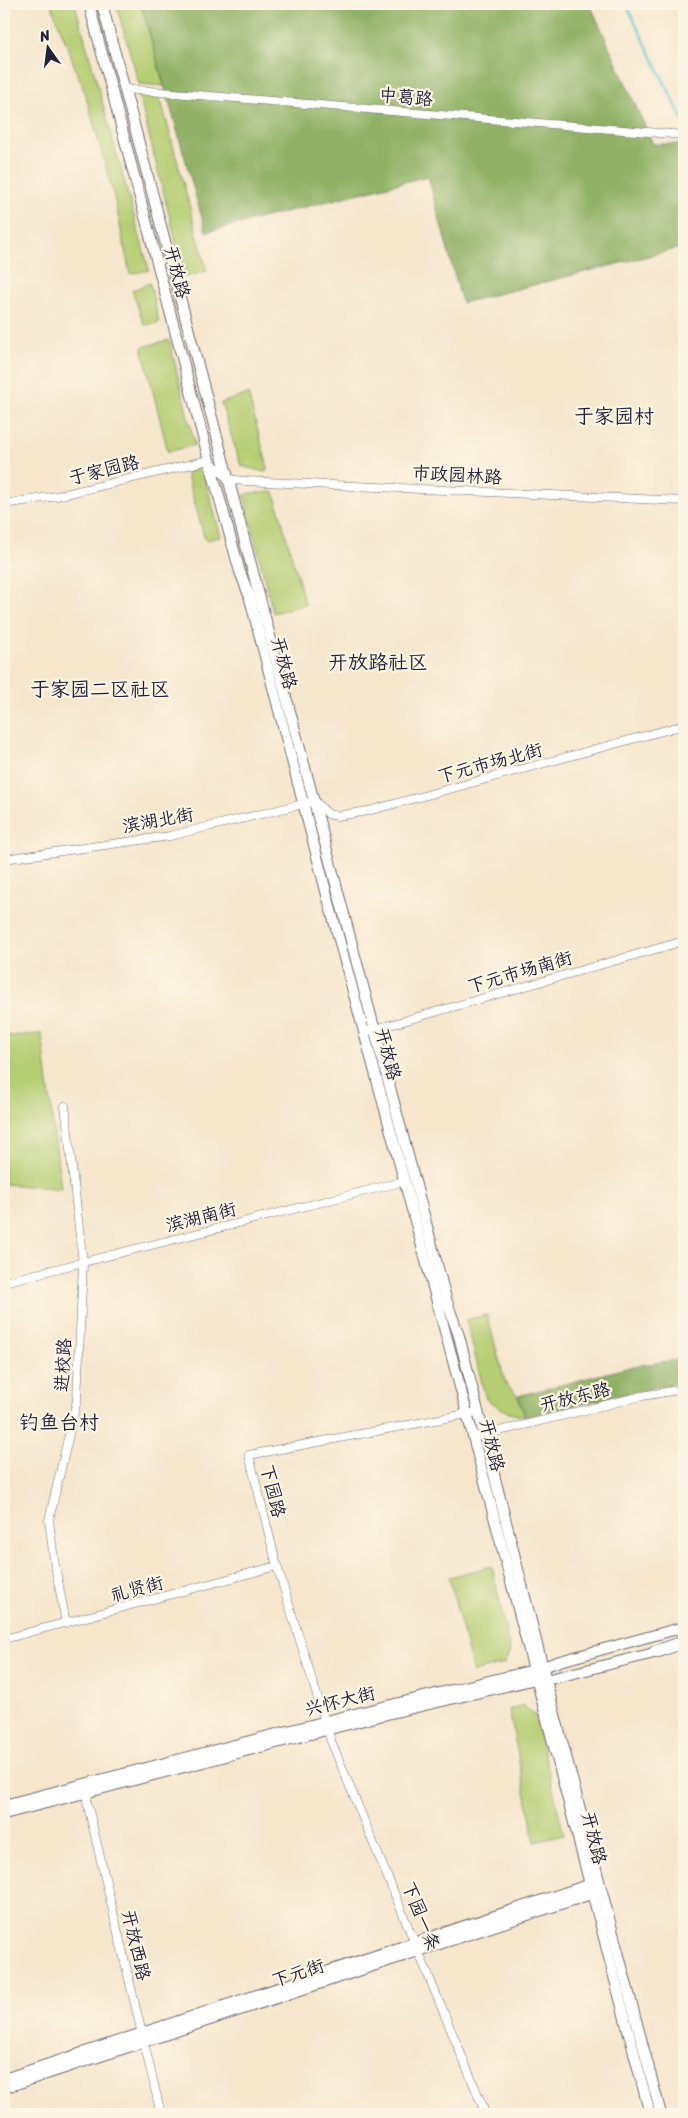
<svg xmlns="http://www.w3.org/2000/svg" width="688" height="2118" viewBox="0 0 688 2118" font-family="Sriracha,'LXGW WenKai TC',sans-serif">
	<rect width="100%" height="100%" fill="#fcf5e5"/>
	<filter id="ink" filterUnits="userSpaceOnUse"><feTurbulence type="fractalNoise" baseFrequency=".02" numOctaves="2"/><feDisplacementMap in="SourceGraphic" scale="10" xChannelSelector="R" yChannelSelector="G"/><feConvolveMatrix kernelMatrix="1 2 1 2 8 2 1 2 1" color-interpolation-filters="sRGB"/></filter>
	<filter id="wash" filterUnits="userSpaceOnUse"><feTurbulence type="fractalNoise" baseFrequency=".0096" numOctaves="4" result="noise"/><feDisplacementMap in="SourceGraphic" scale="20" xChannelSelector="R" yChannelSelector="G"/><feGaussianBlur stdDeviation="1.12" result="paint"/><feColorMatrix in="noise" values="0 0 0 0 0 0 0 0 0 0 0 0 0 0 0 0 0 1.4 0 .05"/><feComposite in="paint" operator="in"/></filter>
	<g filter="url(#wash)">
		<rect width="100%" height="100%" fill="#f5e6cc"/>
		<g fill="#b6ce73" stroke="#6c7857">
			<polygon points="51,4 75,4 149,270 130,274 113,192 85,93"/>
			<polygon points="116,4 141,4 164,86 139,84"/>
			<polygon points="139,96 160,97 207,271 185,277"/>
			<polygon points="150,283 159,323 144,325 132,290"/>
			<polygon points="169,340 195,445 168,452 142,347"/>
			<polygon points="248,394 268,468 265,472 241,466 221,403"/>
			<polygon points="202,468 221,537 205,540 186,472"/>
			<polygon points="274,492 305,604 273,613 244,495 250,493"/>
			<polygon points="42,1034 61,1189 4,1184 4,1036"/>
			<polygon points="487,1315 506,1385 518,1396 525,1417 509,1413 486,1399 466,1320"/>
			<polygon points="492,1566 510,1652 504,1664 473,1672 449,1577"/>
			<polygon points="522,1705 535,1715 564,1835 535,1842 509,1710"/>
		</g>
		<g fill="#90b165" stroke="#596a50">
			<polygon points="141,4 590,4 653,144 681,144 684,173 684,247 462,303 428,176 206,232"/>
			<polygon points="684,1359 684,1382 657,1387 525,1417 518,1396 634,1366"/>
		</g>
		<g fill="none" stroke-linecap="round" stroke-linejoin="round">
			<polyline stroke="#55c1ce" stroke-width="2.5" points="626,4 684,122"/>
		</g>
	</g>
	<g filter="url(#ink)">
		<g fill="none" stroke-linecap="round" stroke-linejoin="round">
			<defs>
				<g id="minor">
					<polyline points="125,89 684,135"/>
					<polyline points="681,339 684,342"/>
					<polyline points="4,504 57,496 209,460 228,479 244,481 684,501"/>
					<polyline points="4,859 170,836 315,801 328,814 337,816 368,811 677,727"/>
					<polyline points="365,1032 684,941"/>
					<polyline points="65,1106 83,1263 77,1400 49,1520 54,1560 66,1623"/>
					<polyline points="4,1282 405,1181"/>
					<polyline points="472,1413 249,1455 277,1566 331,1741 483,2107 484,2114"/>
					<polyline points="479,1436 642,1396 684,1389"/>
					<polyline points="4,1639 277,1566"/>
					<polyline points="89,1787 87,1802 161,2114"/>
				</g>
				<g id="major">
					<polyline points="89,4 209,460 240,572 249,595 327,895 463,1398 650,2114"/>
					<polyline points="102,4 447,1302 459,1336 550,1696 661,2114"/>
					<polyline points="4,1805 342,1717 534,1670 560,1661 684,1627"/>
					<polyline points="4,1814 387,1714 536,1679 546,1680 662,1651"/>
					<polyline points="4,2079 594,1883"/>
					<polyline points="4,2088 597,1892"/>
				</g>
				<polyline id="highway" points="655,1652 684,1642"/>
			</defs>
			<use href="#minor" stroke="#6c676e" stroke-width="9"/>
			<use href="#major" stroke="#6c676e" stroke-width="12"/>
			<use href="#highway" stroke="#6c676e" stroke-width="14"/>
			<use href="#minor" stroke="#fff" stroke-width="8"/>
			<use href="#major" stroke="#fff" stroke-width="10"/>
			<use href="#highway" stroke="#fff" stroke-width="12"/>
		</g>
	</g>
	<g text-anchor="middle" stroke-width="4.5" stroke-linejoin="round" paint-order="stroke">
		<g font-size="18" fill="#22223b" stroke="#fcf5e5">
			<text transform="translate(406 97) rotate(5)" y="6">中葛路</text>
			<text transform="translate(177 272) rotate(75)" y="6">开放路</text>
			<text transform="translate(104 470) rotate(-14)" y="6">于家园路</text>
			<text transform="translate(457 475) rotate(3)" y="6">市政园林路</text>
			<text transform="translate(284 663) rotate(75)" y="6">开放路</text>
			<text transform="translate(490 763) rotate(-15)" y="6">下元市场北街</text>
			<text transform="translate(158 820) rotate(-10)" y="6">滨湖北街</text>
			<text transform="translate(520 972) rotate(-16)" y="6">下元市场南街</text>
			<text transform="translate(388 1054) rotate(75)" y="6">开放路</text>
			<text transform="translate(201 1217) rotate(-14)" y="6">滨湖南街</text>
			<text transform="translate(63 1365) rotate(-87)" y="6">进校路</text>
			<text transform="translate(575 1397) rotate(-14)" y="6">开放东路</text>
			<text transform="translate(492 1445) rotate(76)" y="6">开放路</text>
			<text transform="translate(273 1491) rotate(76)" y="6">下园路</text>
			<text transform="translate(137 1589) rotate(-15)" y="6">礼贤街</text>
			<text transform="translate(340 1701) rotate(-14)" y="6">兴怀大街</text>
			<text transform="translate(594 1838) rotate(76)" y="6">开放路</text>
			<text transform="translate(421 1916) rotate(68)" y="6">下园一条</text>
			<text transform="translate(136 1945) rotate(77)" y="6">开放西路</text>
			<text transform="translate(298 1973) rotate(-18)" y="6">下元街</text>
		</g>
		<g font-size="20" fill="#22223b" stroke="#fcf5e5">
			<text x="614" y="423">于家园村</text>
			<text x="378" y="669">开放路社区</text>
			<text x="100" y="696">于家园二区社区</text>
			<text x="59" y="1429">钓鱼台村</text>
		</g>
	</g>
	<rect width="688" height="2118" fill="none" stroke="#fcf5e5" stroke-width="20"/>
	<g transform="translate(48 48) rotate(346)" stroke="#fcf5e5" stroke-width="4" paint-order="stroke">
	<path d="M0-4L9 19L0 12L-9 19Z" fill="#22223b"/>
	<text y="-8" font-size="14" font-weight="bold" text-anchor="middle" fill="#22223b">N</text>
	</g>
</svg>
